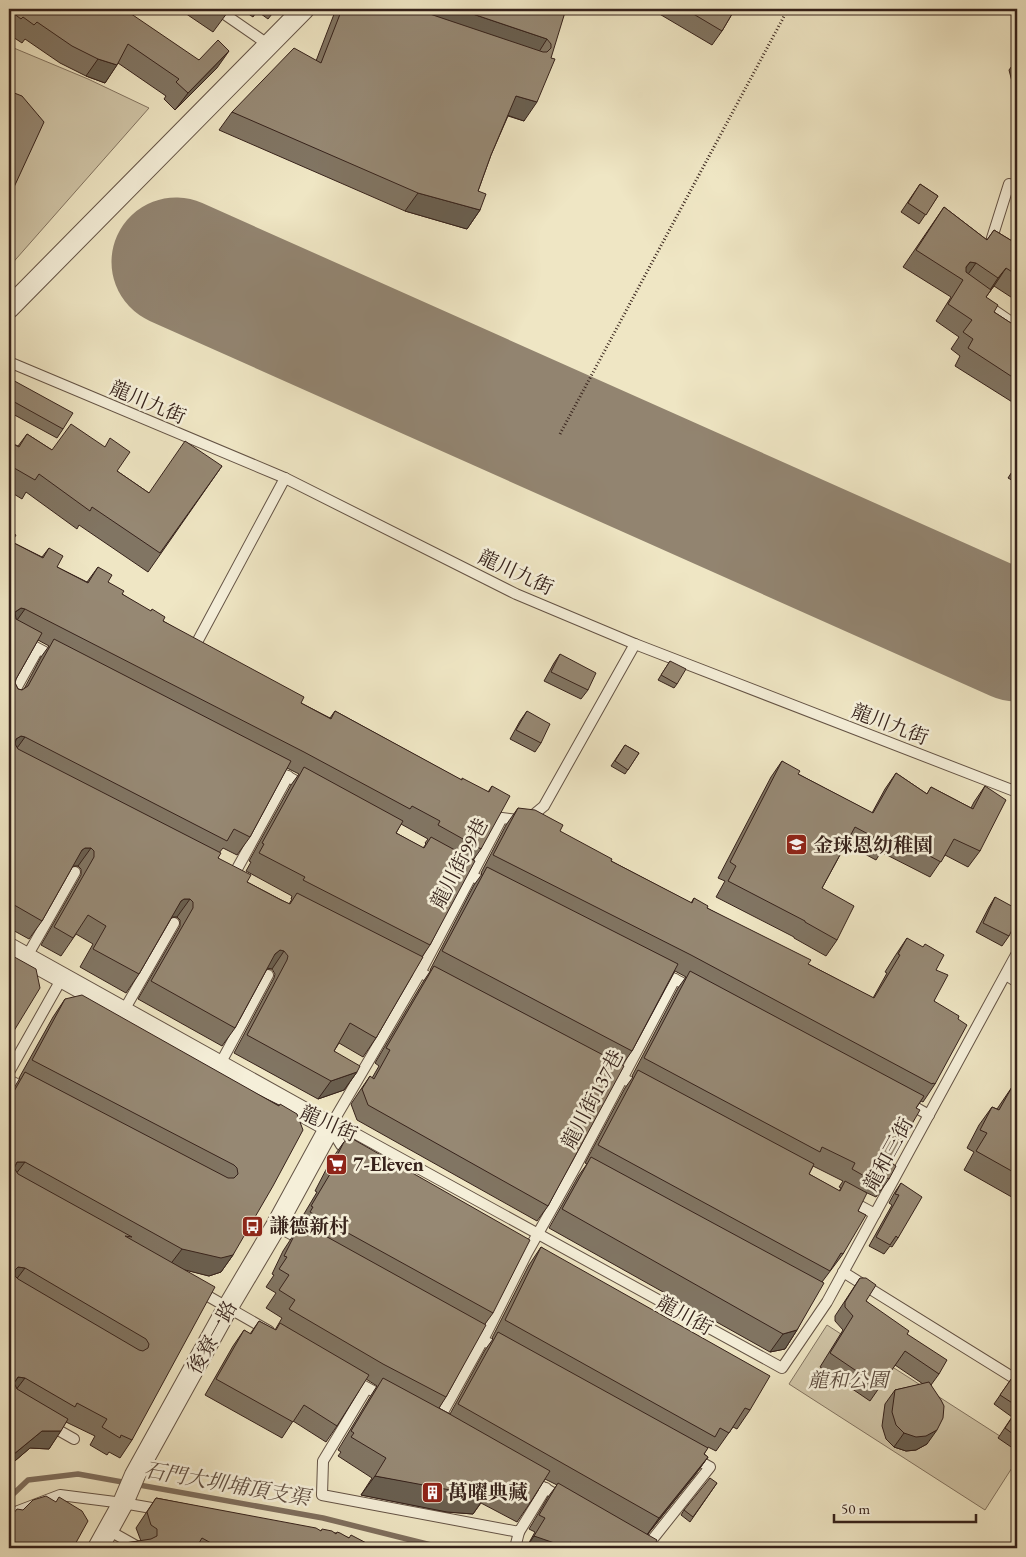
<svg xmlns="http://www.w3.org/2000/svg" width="1026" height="1557" viewBox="0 0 1026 1557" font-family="'EB Garamond','Noto Serif TC',serif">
	<rect width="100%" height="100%" fill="#efe6c4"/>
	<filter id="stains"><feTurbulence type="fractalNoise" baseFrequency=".004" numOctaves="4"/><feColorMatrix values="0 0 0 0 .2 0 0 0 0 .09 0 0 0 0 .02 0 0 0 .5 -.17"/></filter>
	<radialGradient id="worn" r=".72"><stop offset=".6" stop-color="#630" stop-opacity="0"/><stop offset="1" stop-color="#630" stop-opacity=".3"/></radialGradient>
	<g fill="#d0c5a7" stroke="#837461">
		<polygon points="9,46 88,79 149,108 9,267"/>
		<polygon points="827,1325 1017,1447 1017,1460 985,1510 789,1384"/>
	</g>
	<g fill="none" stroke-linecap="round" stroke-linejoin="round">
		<polyline stroke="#7f6f5e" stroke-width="5.5" points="9,1498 28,1480 78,1474 323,1518 443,1548"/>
		<polyline stroke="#928470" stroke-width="129" points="176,262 1017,637"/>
		<defs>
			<g id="lane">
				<polyline points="217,9 269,45"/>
				<polyline points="992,238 1009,184 1017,187"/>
				<polyline points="985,304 1017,326"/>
				<polyline points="9,362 285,478 516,594 635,644 1017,792"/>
				<polyline points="9,633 56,658"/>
				<polyline points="195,646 285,478"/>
				<polyline points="9,701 38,649"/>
				<polyline points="274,769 305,786"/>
				<polyline points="456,868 490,885"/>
				<polyline points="232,878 288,776"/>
				<polyline points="26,958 75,872"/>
				<polyline points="405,965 439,982"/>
				<polyline points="661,972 692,988"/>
				<polyline points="1006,975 1017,982"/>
				<polyline points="123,1012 174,923"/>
				<polyline points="219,1066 268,975"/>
				<polyline points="607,1070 641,1088"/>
				<polyline points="9,1072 62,978"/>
				<polyline points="9,1080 28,1090"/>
				<polyline points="906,1102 929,1115"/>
				<polyline points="330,1127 349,1130 782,1368 827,1302 1017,953"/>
				<polyline points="330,1127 420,973 502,818 526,821 544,806 635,644"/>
				<polyline points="330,1127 341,1145 352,1151"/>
				<polyline points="849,1200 875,1214"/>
				<polyline points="276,1226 304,1241"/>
				<polyline points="843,1272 1017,1380"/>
				<polyline points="199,1291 269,1331"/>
				<polyline points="468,1332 501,1350"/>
				<polyline points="351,1379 384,1397"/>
				<polyline points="367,1388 323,1461 322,1495 519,1532 546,1488"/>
				<polyline points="438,1421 483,1340 527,1253 576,1166 675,979"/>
				<polyline points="51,1426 74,1439"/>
				<polyline points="529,1479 562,1498"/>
				<polyline points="9,1520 18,1511 60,1495 123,1503 163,1510"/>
				<polyline points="108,1530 140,1548"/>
				<polyline points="645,1544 648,1545 710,1467 692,1457"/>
				<polyline points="515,1548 519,1532"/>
			</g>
			<g id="street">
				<polyline points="9,308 304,9"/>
				<polyline points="9,948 330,1127 276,1226 228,1307 135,1475 123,1503 98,1548"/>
			</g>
		</defs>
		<use href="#lane" stroke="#645345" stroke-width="12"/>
		<use href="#street" stroke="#645345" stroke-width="22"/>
		<polyline stroke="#36221b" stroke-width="3" stroke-dasharray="1 2.5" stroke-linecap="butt" points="560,434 788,9"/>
		<use href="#lane" stroke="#f5efd9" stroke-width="10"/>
		<use href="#street" stroke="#f5efd9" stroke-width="20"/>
	</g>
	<g fill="#817563" stroke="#36221b" fill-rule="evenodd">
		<polygon points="9,9 199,60 217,68 175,110 164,99 166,96 118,63 105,83 86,76 60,63 25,39 22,43 10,35 9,36"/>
		<polygon points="179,9 230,9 213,32"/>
		<polygon points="241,9 276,9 268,19 257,11 253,17"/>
		<polygon points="336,9 566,9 524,121 508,116 491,155 478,191 480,210 467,229 405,211 219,130 232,112 316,61"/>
		<polygon points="651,9 735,9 722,31 712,45"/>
		<polygon points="1017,59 1017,97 1016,97 1009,70"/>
		<polygon points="920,184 938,196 919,224 901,212"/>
		<polygon points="944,207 987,240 994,230 1017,244 1017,301 994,286 986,297 994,312 1017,327 1017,405 955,366 960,356 951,349 959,337 936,321 951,297 903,267"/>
		<polygon points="9,378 63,429 57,438 9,412"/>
		<polygon points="27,434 52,450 117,471 149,493 222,466 148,572 79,525 77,529 26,492 22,499 9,491 9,442 18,446"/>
		<polygon points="1017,464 1017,483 1008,478"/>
		<path d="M9,531L12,542L42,557L49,548L57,567L87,582L98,567L108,582L122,594L163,621L301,703L330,718L335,711L461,780L488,792L492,786L481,849L473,860L430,945L422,957L376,1038L363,1057L339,1043L334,1051L357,1072L344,1090L318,1099L234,1053L274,978L275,974L272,969H267L235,1028L222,1046L138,999L180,926V920L177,917H172L139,974L126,993L80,967L93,944L76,934L61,956L41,945L81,875V869L78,866H73L42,921L29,939L9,928ZM38,640L49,646L41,657L24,689L22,690L18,689L15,683L16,679ZM287,768L299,774L291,785L249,861L251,862L246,871L292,896L291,899H292L289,904L247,882L218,858L219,853L223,848L237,855L250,837ZM401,824L428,839L425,843L426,844L423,848L396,833Z"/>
		<polygon points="560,654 588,690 581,699 544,681 554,663"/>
		<polygon points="670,661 677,684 674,688 658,680"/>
		<polygon points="527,711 541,743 535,752 510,739 520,721"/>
		<polygon points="625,745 639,753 625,774 611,766"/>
		<polygon points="782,761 798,774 872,813 885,789 896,773 927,794 931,787 971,808 974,802 985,786 980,851 968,867 945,855 930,877 881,852 876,860 846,844 822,888 837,940 826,956 794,938 794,937 716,897 725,881 718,878 771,777"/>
		<path d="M518,808L611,861L691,903L694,898L707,908L808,964L873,998L887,973L885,972L895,956L907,938L936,970L934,1001L935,1084L923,1102L921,1101L916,1108L890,1162L889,1179L876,1197L865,1192L858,1211L843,1254L822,1282L797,1330L785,1349L770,1352L549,1228L579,1175L587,1164L585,1163L625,1088L633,1077L632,1076L678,988L686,977L675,971L632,1051L622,1065L548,1206L537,1221L357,1120L351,1104L359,1092L370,1076L372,1078L379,1066L375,1063L423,982L431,970H430L474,885L482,874L481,873L506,825ZM813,1166L843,1181L839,1187L841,1188L839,1191L809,1174Z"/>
		<polygon points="995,897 1009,936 1002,946 976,932 989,907"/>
		<polygon points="65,999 279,1105 233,1255 221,1272 209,1276 186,1270 132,1440 120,1458 109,1452 107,1455 90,1445 95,1436 66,1422 49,1449 30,1448 9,1466 9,1096 20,1078 19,1078 53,1017"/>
		<polygon points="1012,1087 1017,1090 1017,1200 964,1170 974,1152 967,1148 979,1125 992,1107 997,1109"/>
		<polygon points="344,1142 493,1313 485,1324 446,1397 439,1408 450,1414 485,1350 493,1339 492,1338 529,1265 541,1247 750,1410 737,1429 733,1427 716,1451 708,1447 704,1454 708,1457 695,1475 648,1534 653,1548 526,1548 535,1532 529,1529 548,1497 557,1485 545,1479 530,1503 517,1522 481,1503 473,1514 447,1512 361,1495 372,1478 338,1456 341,1452 338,1450 370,1397 377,1386 366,1379 337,1426 326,1442 293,1421 282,1438 205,1395 233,1346 244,1330 250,1334 259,1321 275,1330 282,1318 266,1308 276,1293 266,1287 274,1275 272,1274 283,1251 300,1225 298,1224 317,1192 315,1191 331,1160"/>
		<polygon points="901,1183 898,1238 892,1247 890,1246 884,1254 869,1246 892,1205 889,1203 895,1192"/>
		<polygon points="860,1278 866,1301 907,1334 939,1374 931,1385 927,1444 916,1450 906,1451 894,1447 886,1439 882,1426 885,1404 895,1390 923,1384 895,1365 870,1401 820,1367 843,1330 835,1321 835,1316"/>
		<polygon points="1014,1375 1017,1377 1017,1451 998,1438 1012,1417 994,1404"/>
		<polygon points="717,1483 690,1522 681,1515 684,1510"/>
		<polygon points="156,1498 321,1531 336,1533 376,1548 121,1548 125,1543 141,1541 136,1528"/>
	</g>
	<g fill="#695f50" stroke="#36221b">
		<polygon points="392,9 458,9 547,39 535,58"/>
		<polygon points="229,51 217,68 175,110 188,93"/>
		<polygon points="98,59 117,65 105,83 86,76"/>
		<polygon points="516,96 537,102 524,121 504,114"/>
		<polygon points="418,193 480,210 467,229 405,211"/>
		<polygon points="970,262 976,263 964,280 959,277"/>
		<polygon points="1006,268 994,286 986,296 998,278"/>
		<polygon points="21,608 25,609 12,627 15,612"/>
		<polygon points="21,736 25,737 12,755 16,739"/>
		<polygon points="85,848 91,848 78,866 72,866 82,850"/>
		<polygon points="184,899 190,899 177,917 171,917 181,901"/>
		<polygon points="280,950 284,951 272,969 267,968 262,972 275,954"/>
		<polygon points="357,1072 344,1090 318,1099 331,1081"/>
		<polygon points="17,1162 25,1162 12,1179 9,1179"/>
		<polygon points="182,1249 233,1255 221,1272 209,1276 169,1266"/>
		<polygon points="18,1267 25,1268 12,1285 15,1270"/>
		<polygon points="797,1330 785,1349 770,1352 783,1334"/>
		<polygon points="18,1377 25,1378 12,1395 9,1391"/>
		<polygon points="937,1430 927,1444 916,1450 906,1451 894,1447 904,1433"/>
		<polygon points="42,1431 61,1431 49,1449 30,1448 9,1466 9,1462 14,1454"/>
		<polygon points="708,1457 695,1475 646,1536 659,1518"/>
		<polygon points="375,1476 486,1495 473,1514 447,1512 361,1495"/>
		<polygon points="534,1536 570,1542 566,1548 526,1548"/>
	</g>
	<g fill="#968873" stroke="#36221b" fill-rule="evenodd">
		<polygon points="9,9 124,9 199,60 218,40 229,51 188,93 176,82 179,79 128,44 117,65 98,59 72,46 37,22 34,25 23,17 21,19 9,10"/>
		<polygon points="216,9 230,9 226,15"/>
		<polygon points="342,9 415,9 543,52 547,52 551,48 551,44 547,39 458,9 566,9 551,58 555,59 537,102 516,96 491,155 478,191 486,194 480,210 418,193 232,112 294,48 321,63"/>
		<polygon points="685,9 735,9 722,31"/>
		<polygon points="9,91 22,96 44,122 9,198"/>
		<polygon points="920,184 938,196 926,215 908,203"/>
		<polygon points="944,207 987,240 994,230 1017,244 1017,275 1006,268 998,278 976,263 970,262 966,267 966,272 991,290 986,297 998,305 994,312 1017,327 1017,380 968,348 973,339 963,332 972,320 948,304 963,280 916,250"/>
		<polygon points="9,378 73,413 63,429 9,399"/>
		<polygon points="71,424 105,447 110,438 130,452 117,471 149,493 185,441 222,466 160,553 92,507 90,511 39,474 35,480 9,465 9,442 19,447 27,434 52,450"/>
		<polygon points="9,531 16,535 12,542 43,558 49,548 63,556 57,567 88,583 98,567 112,575 108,582 124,591 122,594 151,611 152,609 165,617 163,621 304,697 301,703 331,719 335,711 462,780 462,778 489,792 492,786 510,796 481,849 438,825 440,821 412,806 410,809 304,752 25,609 21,608 15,612 16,619 42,633 16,679 15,683 18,689 22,690 28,686 54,639 291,761 250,837 234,829 227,841 25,737 21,736 16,739 15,744 18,749 221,853 218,858 251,875 247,882 281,900 290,904 297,893 423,957 376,1038 350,1023 334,1051 360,1066 357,1072 331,1081 247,1035 287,960 288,956 284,951 280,950 275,954 235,1028 151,981 193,908 193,902 190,899 184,899 181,901 139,974 93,949 106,926 88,915 73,938 54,927 94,857 94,851 91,848 85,848 82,850 42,921 9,902"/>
		<polygon points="560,654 596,673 588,690 551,672"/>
		<polygon points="670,661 686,669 677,684 661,675"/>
		<polygon points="527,711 550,724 541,743 516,730"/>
		<polygon points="625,745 639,753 628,770 615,761"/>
		<polygon points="782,761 800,771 798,774 873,813 896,773 927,794 931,787 973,809 985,786 1006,800 980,851 954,839 941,862 892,836 887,844 855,827 822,888 854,906 837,940 805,922 805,921 728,881 736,866 730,862"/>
		<polygon points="304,767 403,821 396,833 424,848 431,837 475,861 430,945 303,880 305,877 259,853 264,844 262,843"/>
		<polygon points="518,808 535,810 563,825 560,831 612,859 611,861 692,903 694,898 708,906 707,908 811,960 808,964 874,998 900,955 898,954 907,938 923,947 925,944 944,955 936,970 948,975 934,1001 959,1016 958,1019 967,1025 935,1084 933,1083 932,1084 691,955 493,855"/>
		<polygon points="487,867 678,964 632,1051 442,951"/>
		<polygon points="995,897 1017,909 1017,920 1009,936 983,923"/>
		<polygon points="9,954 36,969 40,988 9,1039"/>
		<polygon points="434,966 624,1066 548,1206 368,1105 362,1089 370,1076 374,1079 390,1050 386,1048"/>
		<polygon points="690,971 924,1096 916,1108 920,1110 890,1162 896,1166 889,1179 877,1174 873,1181 852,1169 855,1163 822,1147 820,1152 644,1058"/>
		<path d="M82,995L279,1106L280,1104L297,1114L303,1130L273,1186L233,1255L221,1258L182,1249L25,1162H17L14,1168L18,1174L132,1237L125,1236L215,1287L132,1440L121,1435L120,1438L102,1427L107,1419L77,1403L75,1407L25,1378L18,1377L14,1383L17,1389L68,1419L61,1431H42L14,1454L9,1464V1100L25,1072L228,1178H234L238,1174L237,1168L234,1165L32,1060L65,999ZM18,1267L25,1268L146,1339L149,1344L148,1348L143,1351L139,1350L18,1279L15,1276V1270Z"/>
		<polygon points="638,1070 814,1164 809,1174 840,1191 845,1181 867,1193 858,1211 866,1215 843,1254 841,1253 830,1271 598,1145"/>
		<polygon points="1012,1087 1017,1090 1017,1174 976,1151 987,1133 980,1130 992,1107 999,1110"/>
		<polygon points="351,1138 530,1240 493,1313 310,1212 313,1207 311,1206 330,1174 328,1173 344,1142"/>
		<polygon points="591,1157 824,1283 797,1330 783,1334 562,1209"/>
		<polygon points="901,1183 922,1197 898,1238 896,1236 890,1245 876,1237 899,1195 895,1194"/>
		<polygon points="302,1223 486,1325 446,1397 383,1364 289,1309 295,1300 279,1290 289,1275 279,1269 287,1257 284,1256 296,1232"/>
		<polygon points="541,1247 770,1376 750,1410 745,1408 729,1433 720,1428 715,1437 505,1320"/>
		<polygon points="860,1278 866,1278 876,1285 866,1301 909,1331 907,1334 947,1360 939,1374 905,1351 880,1387 830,1353 853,1316 845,1307 845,1302"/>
		<polygon points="259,1321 276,1330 280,1323 369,1375 337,1426 304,1405 293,1422 216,1379 244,1330 251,1334"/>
		<polygon points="498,1332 708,1448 704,1454 708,1457 659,1518 458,1404"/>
		<polygon points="1014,1375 1017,1377 1017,1406 1000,1395"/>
		<polygon points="383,1378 446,1412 550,1471 530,1503 494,1484 486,1495 461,1492 375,1476 386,1458 351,1437 354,1433 351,1431"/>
		<polygon points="929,1382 941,1400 944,1406 943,1418 937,1430 926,1436 916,1437 904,1433 896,1425 892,1412 895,1390"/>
		<polygon points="1017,1410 1017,1437 1005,1428"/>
		<polygon points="710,1478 717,1483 693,1517 684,1510"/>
		<polygon points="558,1483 657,1540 653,1548 587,1548 585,1547 584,1548 579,1548 570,1542 566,1547 534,1536 545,1518 539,1515"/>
		<polygon points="46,1496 56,1502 59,1497 82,1511 88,1521 73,1548 9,1548 9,1519 17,1509 23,1510 33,1500"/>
		<polygon points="156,1498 316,1528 321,1531 322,1529 332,1531 336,1534 337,1532 340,1533 349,1538 351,1535 376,1548 220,1548 202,1538 196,1548 122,1548 125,1543 151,1539 157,1536 157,1529 151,1525 147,1512"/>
	</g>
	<defs>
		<symbol id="school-square" viewBox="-11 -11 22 22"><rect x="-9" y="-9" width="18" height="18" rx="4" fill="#8f2418" stroke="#f5efd9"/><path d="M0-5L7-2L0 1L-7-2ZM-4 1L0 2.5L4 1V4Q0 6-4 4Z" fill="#fff"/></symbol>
		<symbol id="supermarket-square" viewBox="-11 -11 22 22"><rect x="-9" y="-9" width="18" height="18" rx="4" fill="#8f2418" stroke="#f5efd9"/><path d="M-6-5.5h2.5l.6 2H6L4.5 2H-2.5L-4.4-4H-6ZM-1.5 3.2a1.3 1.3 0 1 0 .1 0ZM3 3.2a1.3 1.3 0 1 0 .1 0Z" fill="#fff"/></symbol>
		<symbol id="bus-square" viewBox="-11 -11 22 22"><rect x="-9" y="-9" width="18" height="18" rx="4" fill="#8f2418" stroke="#f5efd9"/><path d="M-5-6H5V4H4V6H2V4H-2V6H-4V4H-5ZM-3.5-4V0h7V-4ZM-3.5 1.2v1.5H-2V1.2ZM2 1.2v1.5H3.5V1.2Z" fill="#fff"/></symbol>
		<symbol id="building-square" viewBox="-11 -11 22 22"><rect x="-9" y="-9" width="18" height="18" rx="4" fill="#8f2418" stroke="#f5efd9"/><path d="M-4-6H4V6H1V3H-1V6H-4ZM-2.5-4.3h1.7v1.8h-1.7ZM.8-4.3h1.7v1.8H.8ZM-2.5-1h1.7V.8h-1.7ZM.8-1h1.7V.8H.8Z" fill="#fff"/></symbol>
	</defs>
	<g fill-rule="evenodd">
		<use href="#school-square" x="784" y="832" width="25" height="25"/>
		<use href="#supermarket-square" x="324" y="1152" width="25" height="25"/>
		<use href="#bus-square" x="240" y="1214" width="25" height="25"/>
		<use href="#building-square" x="420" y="1480" width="25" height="25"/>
	</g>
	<g text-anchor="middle" stroke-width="5" stroke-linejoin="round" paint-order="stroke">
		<g font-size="20" fill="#36221b" stroke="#f5efd9">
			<text transform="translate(148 402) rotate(23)" y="7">龍川九街</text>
			<text transform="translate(516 572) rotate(25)" y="7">龍川九街</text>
			<text transform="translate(890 724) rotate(21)" y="7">龍川九街</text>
			<text transform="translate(459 863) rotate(-62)" y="7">龍川街99巷</text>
			<text transform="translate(592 1099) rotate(-62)" y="7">龍川街137巷</text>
			<text transform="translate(329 1123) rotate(24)" y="7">龍川街</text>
			<text transform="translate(888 1154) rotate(-61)" y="7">龍和三街</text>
			<text transform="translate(685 1315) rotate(29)" y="7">龍川街</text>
			<text transform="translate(212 1337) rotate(-61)" y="7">後寮一路</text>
		</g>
		<g font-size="20" font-weight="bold" fill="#36221b" stroke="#f5efd9" text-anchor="start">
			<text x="813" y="852">金琜恩幼稚園</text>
			<text x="353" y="1171">7-Eleven</text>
			<text x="269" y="1233">謙德新村</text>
			<text x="448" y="1499">萬曜典藏</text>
		</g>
		<g font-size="20" font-style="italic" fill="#5c4b3e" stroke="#f5efd9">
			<text x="848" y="1387">龍和公園</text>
		</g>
		<g font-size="21" font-style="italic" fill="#614f42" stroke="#f5efd9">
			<text transform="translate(227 1484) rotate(10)" y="7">石門大圳埔頂支渠</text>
		</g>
	</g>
	<rect width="1026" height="1557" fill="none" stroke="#efe6c4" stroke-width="30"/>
	<rect x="10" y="10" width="1006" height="1537" fill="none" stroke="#36221b" stroke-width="2.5"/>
	<rect x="15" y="15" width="996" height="1527" fill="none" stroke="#36221b"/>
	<path d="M834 1514v8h142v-8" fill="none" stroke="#36221b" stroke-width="2.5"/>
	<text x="841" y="1514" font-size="15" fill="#36221b" stroke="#f5efd9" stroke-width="4" paint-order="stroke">50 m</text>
	<rect width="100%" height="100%" filter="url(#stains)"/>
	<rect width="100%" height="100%" fill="url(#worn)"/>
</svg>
